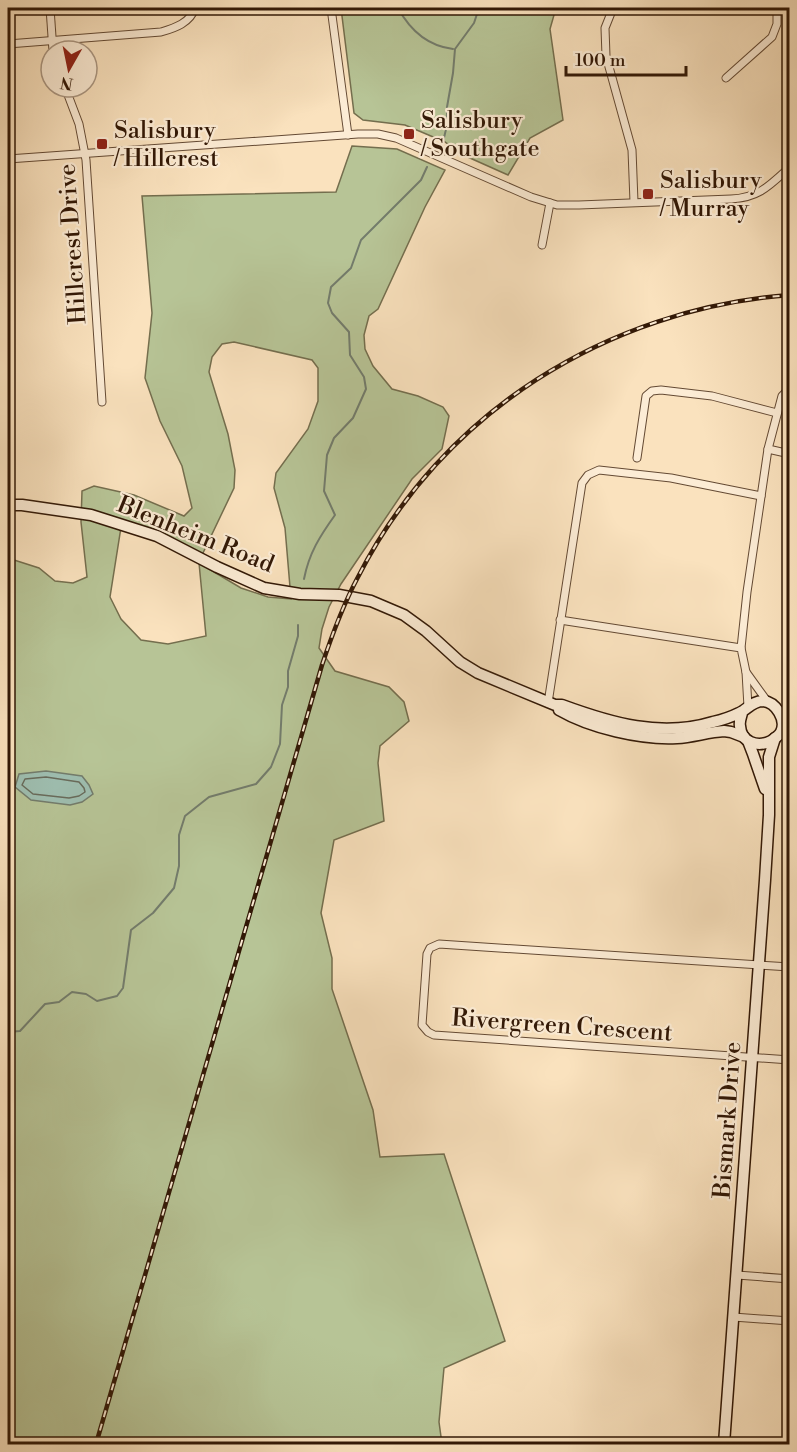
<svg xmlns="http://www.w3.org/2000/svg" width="797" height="1452" viewBox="0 0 797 1452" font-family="'Libre Bodoni',serif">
	<rect width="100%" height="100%" fill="#fae2be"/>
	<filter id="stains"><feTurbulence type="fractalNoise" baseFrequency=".00333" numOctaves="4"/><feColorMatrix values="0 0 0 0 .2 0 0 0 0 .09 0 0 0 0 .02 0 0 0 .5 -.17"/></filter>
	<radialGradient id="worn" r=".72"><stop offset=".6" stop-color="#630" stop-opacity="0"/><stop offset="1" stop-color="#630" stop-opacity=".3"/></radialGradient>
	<g fill="#b7c496" stroke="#746e4e" stroke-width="1.5" fill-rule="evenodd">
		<polygon points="341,8 556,8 550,29 563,120 530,138 508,175 461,154 445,142 405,125 363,120 354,113"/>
		<path d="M352,146L397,149L445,170L425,207L378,309L369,316L364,335L365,349L373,366L392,389L418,396L443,407L449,416L442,449L412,479L341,584L329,607L322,629L319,648L335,671L389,687L404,702L409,721L380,746L378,763L384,821L334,840L321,913L332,958V989L373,1110L380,1157L444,1154L505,1341L444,1368L439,1422L442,1444H8V559H11L39,568L55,581L73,583L87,577L81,522L82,491L94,486L134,495L184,516L192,508L182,466L160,421L145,378L152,313L142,196L336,192ZM234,342L312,360L318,368V401L308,429L276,473L274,488L285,528L291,599L268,597L241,588L199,563L206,636L168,644L141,640L121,619L110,597L122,521L202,555L234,488L235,470L228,434L209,372L212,357L222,344Z"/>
	</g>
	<polygon fill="#9ebeb0" stroke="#737c6c" stroke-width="1.5" points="46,771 82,776 89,785 93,794 82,802 70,805 31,800 15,787 19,774"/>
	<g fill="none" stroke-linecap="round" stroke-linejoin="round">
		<polygon stroke="#686b5b" stroke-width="1.5" points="46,777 79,782 84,788 85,792 79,796 69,798 33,794 22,785 25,779"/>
		<g stroke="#737c6c" stroke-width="2">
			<path d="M398,8C410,30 428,46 453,49"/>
			<polyline points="443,142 447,125 447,107 453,73 455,49 474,23 479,8"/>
			<path d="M304,579C309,553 320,536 335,515L324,491L327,455L334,438L353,418L366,389L364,377L350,355L349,332L332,313L328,303L331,287L351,268L361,240L421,180L427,167"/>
			<polyline points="8,790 15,787"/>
			<polyline points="8,1032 20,1031 45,1004 59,1002 72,992 86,994 97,1001 117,996 123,988 131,930 153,913 174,888 179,866 179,835 185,816 209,797 256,784 271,767 280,744 282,705 288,687 288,671 298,636 298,625"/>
		</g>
		<defs>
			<g id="street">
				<polyline points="50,8 53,51"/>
				<polyline points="331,8 348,135"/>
				<polyline points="613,8 605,28 606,56 632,150 634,202"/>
				<path d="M8,44L161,32C175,28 190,23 195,8"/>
				<polyline points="726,78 772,37 777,24 777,8"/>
				<polyline points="65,87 79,124 86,160 102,402"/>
				<path d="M8,159L358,134H378L396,138L531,197L557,205H579L731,199C759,198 770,185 790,167"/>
				<polyline points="542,245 550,203"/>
				<polyline points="768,449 790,454"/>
				<polyline points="637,458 646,396 652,391 661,390 712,396 777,413"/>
				<polyline points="560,620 741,648 746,672 748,707"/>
				<polyline points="741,648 747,592 768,449 782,396 790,388"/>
				<polyline points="746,672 767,701"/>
				<polyline points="548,703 582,483 588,475 599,470 671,478 761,496"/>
				<polyline points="790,967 439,944 430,948 427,954 422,1025 428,1032 434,1035 790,1060"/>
				<polyline points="737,1275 790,1279"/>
				<polyline points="733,1317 790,1321"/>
			</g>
			<g id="secondary">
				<path d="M8,505H22L91,515L157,536L217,567L264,588L300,594L339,595L371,601L404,615L426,631L460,662L478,673L555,705H562C611,723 661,738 713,722C722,720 731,717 739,713C747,710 752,701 763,701C776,702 787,720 781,732C779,736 774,739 771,741C757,748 741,742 740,726C739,722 741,717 742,713"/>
				<path d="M559,710C590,728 641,740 677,738C693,737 708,732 724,731L731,732L744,737"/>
				<polyline points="748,741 753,754 765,789"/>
				<polyline points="724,1444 765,880 769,815 769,757 775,738"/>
			</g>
		</defs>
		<use href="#street" stroke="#644a34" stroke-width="9"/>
		<use href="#secondary" stroke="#321806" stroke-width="13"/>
		<use href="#street" stroke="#fcecd5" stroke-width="7"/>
		<use href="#secondary" stroke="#fcecd5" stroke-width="10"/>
		<defs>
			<path id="rail" d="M96,1444L322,665C332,635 343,605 358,577C442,412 607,309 790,295"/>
		</defs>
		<use href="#rail" stroke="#321806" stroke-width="4.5"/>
		<use href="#rail" stroke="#fcecd5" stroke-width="2" stroke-dasharray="7" stroke-linecap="butt"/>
	</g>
	<g fill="#8f2418" stroke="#fcecd5" stroke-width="2">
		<rect x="403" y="128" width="12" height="12" rx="3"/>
		<rect x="96" y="138" width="12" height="12" rx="3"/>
		<rect x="642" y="188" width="12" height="12" rx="3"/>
	</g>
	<g text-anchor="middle" stroke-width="4.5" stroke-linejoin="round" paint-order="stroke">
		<g font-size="24" fill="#321806" stroke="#fcecd5" text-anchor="start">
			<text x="421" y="128">Salisbury<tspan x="421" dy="28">/ Southgate</tspan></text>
			<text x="114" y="138">Salisbury<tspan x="114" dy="28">/ Hillcrest</tspan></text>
			<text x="660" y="188">Salisbury<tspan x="660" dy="28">/ Murray</tspan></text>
		</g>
		<g font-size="24" fill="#321806" stroke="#fcecd5">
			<text transform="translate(72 244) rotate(-94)" y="8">Hillcrest Drive</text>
			<text transform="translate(196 534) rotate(22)" y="8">Blenheim Road</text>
			<text transform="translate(562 1025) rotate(4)" y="8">Rivergreen Crescent</text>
			<text transform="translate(727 1120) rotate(-86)" y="8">Bismark Drive</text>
		</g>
	</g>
	<rect width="797" height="1452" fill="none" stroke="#fae2be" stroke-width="30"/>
	<rect x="9" y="9" width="779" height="1434" fill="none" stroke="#321806" stroke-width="3"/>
	<rect x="15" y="15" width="767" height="1422" fill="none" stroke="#321806" stroke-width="1.5"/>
	<g transform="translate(69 69) rotate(189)"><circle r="28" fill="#fcecd5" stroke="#ab9782" stroke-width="1.5"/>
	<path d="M0-4.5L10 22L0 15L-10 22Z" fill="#8f2418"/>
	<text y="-9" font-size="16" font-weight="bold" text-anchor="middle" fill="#321806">N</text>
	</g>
	<path d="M566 66v9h120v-9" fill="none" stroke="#321806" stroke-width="3"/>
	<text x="575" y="66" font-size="18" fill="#321806" stroke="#fcecd5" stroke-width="4.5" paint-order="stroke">100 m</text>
	<rect width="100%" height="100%" filter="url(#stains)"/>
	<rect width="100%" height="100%" fill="url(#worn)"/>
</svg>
